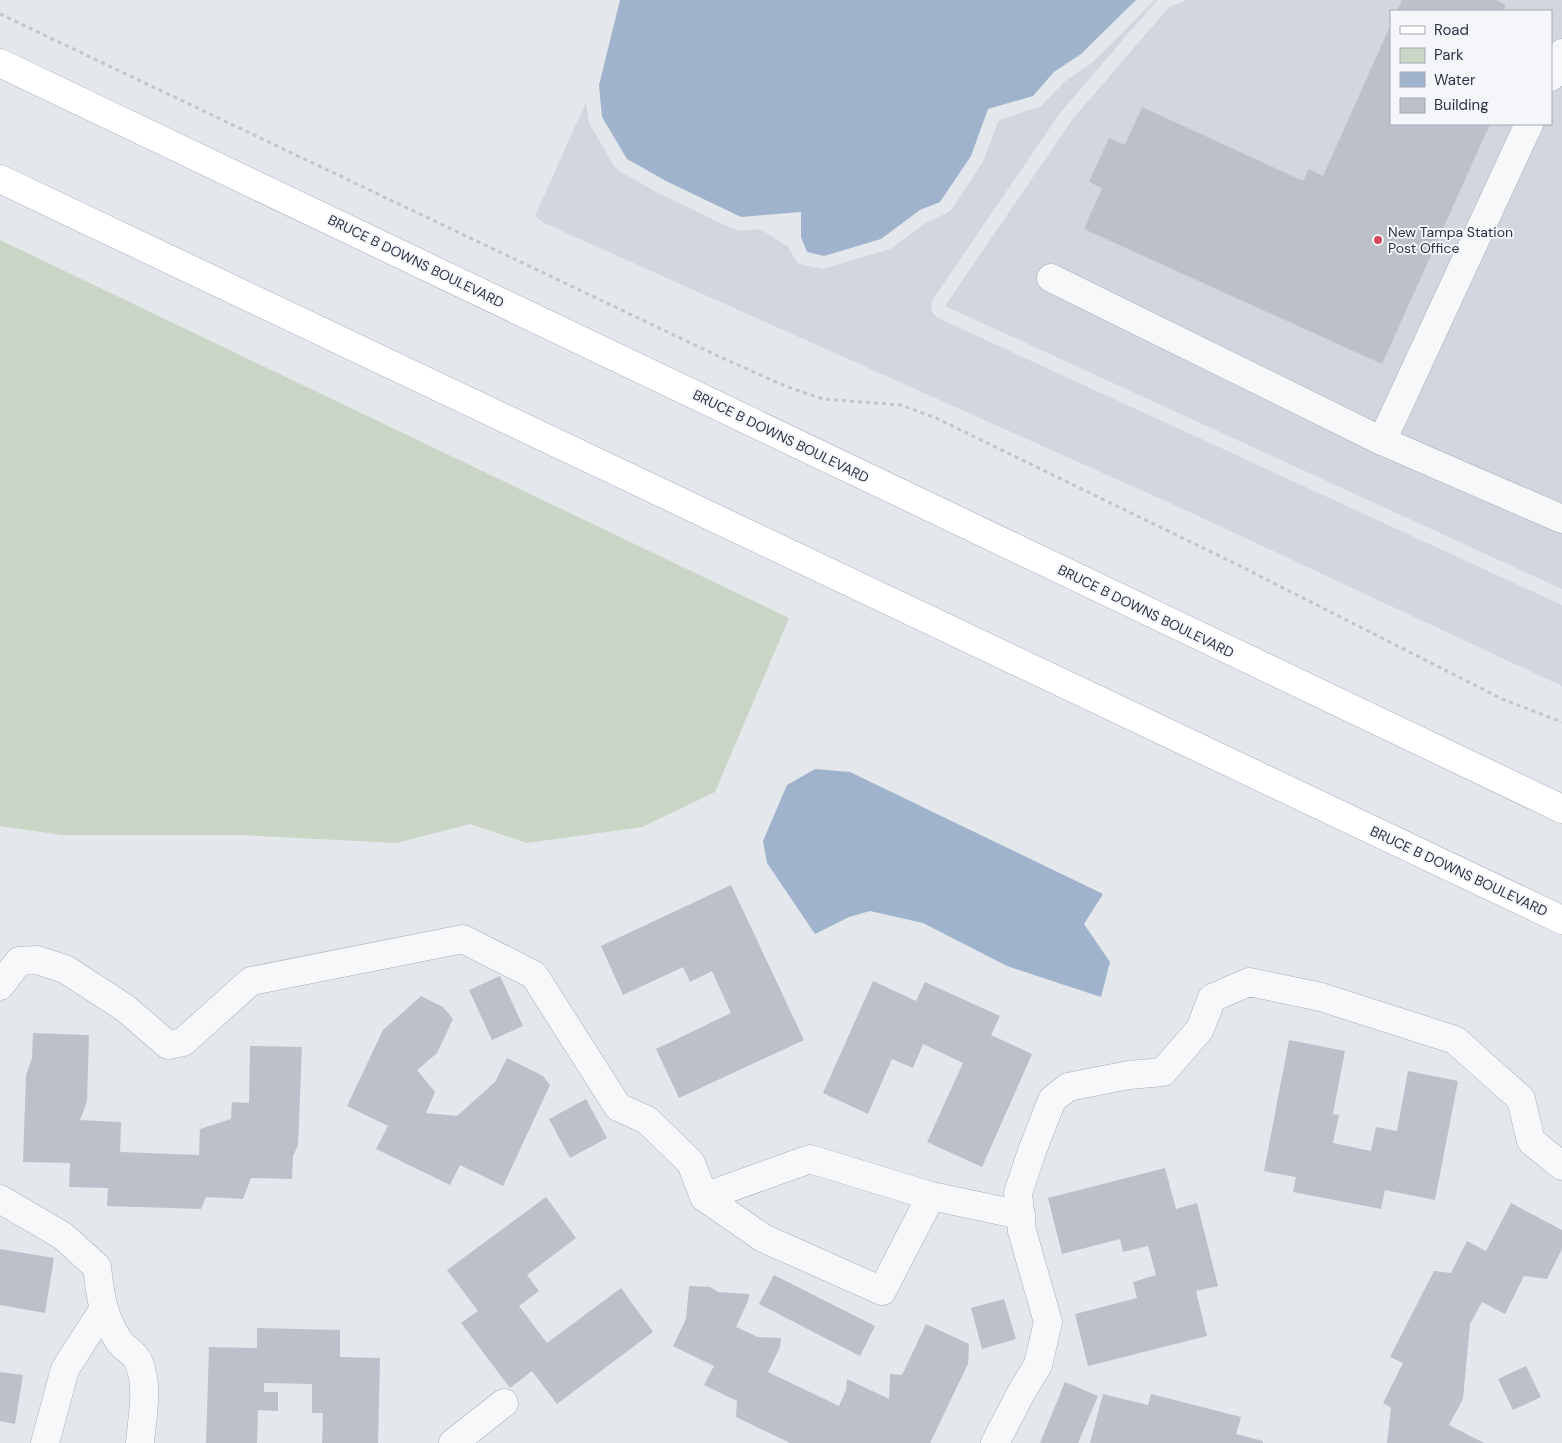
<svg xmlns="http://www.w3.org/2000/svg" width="1562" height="1443" viewBox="0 0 1562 1443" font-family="'DM Sans',sans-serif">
	<rect width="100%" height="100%" fill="#e4e7ec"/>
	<g fill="#d2d6de" fill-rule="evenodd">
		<polygon points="1155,0 1157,0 1060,113 933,299 931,303 932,312 938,318 1562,605 1562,686 1181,508 544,223 535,216 586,102 589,123 614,166 619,171 658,193 733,229 741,231 760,229 788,247 794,258 799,264 823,269 890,249 927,222 945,214 952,209 983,162 998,122 1002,119 1041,106 1064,82 1092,63"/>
		<path d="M1187,0H1562V589L945,306L1072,120L1169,7ZM1391,11H1551V124H1391Z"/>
	</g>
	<polygon fill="#c9d6c5" points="0,240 789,618 715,792 642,827 527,843 470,824 396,843 241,835 62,835 0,826"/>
	<g fill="#9fb4cc">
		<polygon points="620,0 1136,0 1081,54 1054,72 1033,96 988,109 971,156 940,202 920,210 881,239 824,256 807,252 801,237 801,212 741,217 666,181 627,159 602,117 599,85"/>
		<polygon points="815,769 850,772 1103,894 1084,924 1110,962 1101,997 1007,966 923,923 870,911 849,917 815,934 767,863 763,841 787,785"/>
	</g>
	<g fill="#bbc0ca">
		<polygon points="1402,0 1496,0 1506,5 1503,11 1397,11"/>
		<polygon points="1391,24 1391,124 1490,124 1382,364 1084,229 1102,188 1089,182 1109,138 1125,145 1142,107 1303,181 1309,169 1323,176"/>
		<polygon points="731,885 804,1040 679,1098 656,1049 731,1013 712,971 690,982 683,967 623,995 601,946"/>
		<polygon points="500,976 523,1026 492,1040 469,990"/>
		<polygon points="873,981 916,1001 925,982 1000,1016 991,1035 1032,1054 982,1167 927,1142 963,1063 923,1044 913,1068 892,1059 868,1114 823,1093"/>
		<polygon points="421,996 443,1007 453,1019 437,1053 417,1070 435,1092 426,1113 457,1116 495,1082 507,1058 543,1076 550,1085 503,1186 460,1165 450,1185 376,1149 388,1126 347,1106 383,1030"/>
		<polygon points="33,1033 89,1035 87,1101 80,1120 121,1122 120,1152 199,1155 200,1129 231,1119 232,1102 249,1103 250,1046 302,1047 298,1145 293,1156 292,1179 251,1178 243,1199 206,1197 201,1209 107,1206 108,1188 69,1187 70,1163 23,1162 26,1075 32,1058"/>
		<polygon points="1289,1040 1345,1051 1333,1114 1339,1115 1333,1143 1371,1151 1376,1127 1397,1131 1408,1071 1458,1081 1435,1200 1385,1190 1381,1209 1293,1192 1296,1177 1264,1171"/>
		<polygon points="586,1099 607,1138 570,1158 549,1119"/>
		<polygon points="1165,1168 1176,1209 1197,1203 1218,1286 1196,1291 1207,1336 1088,1366 1075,1314 1137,1298 1133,1282 1156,1275 1148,1246 1123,1252 1120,1239 1062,1254 1048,1198"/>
		<polygon points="546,1197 576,1238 527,1275 539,1291 519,1306 547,1343 621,1288 653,1332 557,1404 532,1371 510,1388 461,1323 478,1311 447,1270"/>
		<polygon points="1511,1203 1562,1230 1562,1249 1547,1279 1524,1276 1505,1314 1482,1302 1470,1324 1463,1399 1449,1425 1484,1443 1387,1443 1391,1408 1383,1403 1403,1363 1390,1357 1434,1271 1451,1273 1467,1241 1486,1251"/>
		<polygon points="0,1249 54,1258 45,1313 0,1305"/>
		<polygon points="774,1275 875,1326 860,1356 759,1304"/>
		<polygon points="689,1286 710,1287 718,1292 749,1294 748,1301 736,1327 758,1337 781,1338 780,1347 768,1372 839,1406 846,1390 847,1379 889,1399 890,1374 902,1375 926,1324 969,1344 968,1364 930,1443 790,1443 736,1417 737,1401 704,1385 714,1366 673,1346 686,1319"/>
		<polygon points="1004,1299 1016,1339 982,1349 971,1308"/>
		<polygon points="257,1328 340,1330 340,1357 380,1358 378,1443 322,1443 323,1413 312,1413 312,1384 264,1383 264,1392 278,1392 278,1411 258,1410 257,1443 206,1443 209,1347 257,1348"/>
		<polygon points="1526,1366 1541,1397 1513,1410 1498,1379"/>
		<polygon points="0,1372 23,1375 15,1424 0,1421"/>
		<polygon points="1065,1382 1098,1396 1078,1443 1040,1443"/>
		<polygon points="1103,1394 1148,1405 1151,1394 1241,1417 1236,1434 1263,1441 1263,1443 1090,1443"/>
	</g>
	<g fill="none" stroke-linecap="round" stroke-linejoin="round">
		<defs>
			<g id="minor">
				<polyline points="1551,77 1562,53"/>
				<polyline points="1051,278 1382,441 1562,519"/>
				<polyline points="1382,441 1529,124"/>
				<polyline points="0,986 19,961 37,960 65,969 125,1008 168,1045 183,1042 251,981 463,939 534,975 618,1107 647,1120 691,1163 704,1197 810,1159 931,1196 1021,1215"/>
				<polyline points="704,1197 763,1238 882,1291 931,1196"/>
				<path d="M0,1199L63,1236L97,1267C100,1295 103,1317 119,1341C124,1349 135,1352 139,1363C149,1387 142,1417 140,1443"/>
				<polyline points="45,1443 65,1369 103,1310"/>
				<polyline points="453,1443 504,1403"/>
				<polyline points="995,1443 1021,1393 1038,1365 1048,1322 1022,1231 1018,1193 1032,1151 1052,1100 1068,1087 1129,1075 1163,1072 1200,1029 1212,998 1249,982 1321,997 1455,1040 1521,1099 1531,1141 1562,1166"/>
			</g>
			<g id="major">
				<polyline points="0,63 1562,809"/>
				<polyline points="0,179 1562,920"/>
			</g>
		</defs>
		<use href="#minor" stroke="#a9aeb7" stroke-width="29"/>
		<use href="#major" stroke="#a3abb8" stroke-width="29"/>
		<polyline stroke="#c2c5cb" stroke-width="3" stroke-dasharray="4 4" stroke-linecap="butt" points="0,14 718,356 785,386 823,399 901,405 936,418 1236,564 1502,699 1562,722"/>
		<use href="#minor" stroke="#f7f8fa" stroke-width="28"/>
		<use href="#major" stroke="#fff" stroke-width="28"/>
	</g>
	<circle fill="#d1495b" stroke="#f4f6f9" stroke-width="2" cx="1378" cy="240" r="5"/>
	<g text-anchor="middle" stroke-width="4" stroke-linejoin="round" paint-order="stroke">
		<g font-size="14" fill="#2b3445" stroke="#f4f6f9" text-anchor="start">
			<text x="1388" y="237">New Tampa Station<tspan x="1388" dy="16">Post Office</tspan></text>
		</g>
		<g font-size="14" fill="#2b3445" stroke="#f4f6f9">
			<text transform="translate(416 261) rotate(26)" y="5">BRUCE B DOWNS BOULEVARD</text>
			<text transform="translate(781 436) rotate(26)" y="5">BRUCE B DOWNS BOULEVARD</text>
			<text transform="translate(1146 611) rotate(26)" y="5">BRUCE B DOWNS BOULEVARD</text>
			<text transform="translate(1459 871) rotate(25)" y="5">BRUCE B DOWNS BOULEVARD</text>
		</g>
	</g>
	<rect x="1390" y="10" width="162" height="115" fill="#f4f6f9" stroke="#a4a8b1"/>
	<rect x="1400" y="26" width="25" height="8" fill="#ffffff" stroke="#a4a8b1"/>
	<text x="1434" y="35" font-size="15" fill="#2b3445">Road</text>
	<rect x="1400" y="48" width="25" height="15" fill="#c9d6c5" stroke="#a4a8b1"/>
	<text x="1434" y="60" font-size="15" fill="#2b3445">Park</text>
	<rect x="1400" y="72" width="25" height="15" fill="#9fb4cc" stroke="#a4a8b1"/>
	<text x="1434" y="85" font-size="15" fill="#2b3445">Water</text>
	<rect x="1400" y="98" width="25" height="15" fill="#bbc0ca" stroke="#a4a8b1"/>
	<text x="1434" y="110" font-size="15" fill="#2b3445">Building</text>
</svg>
